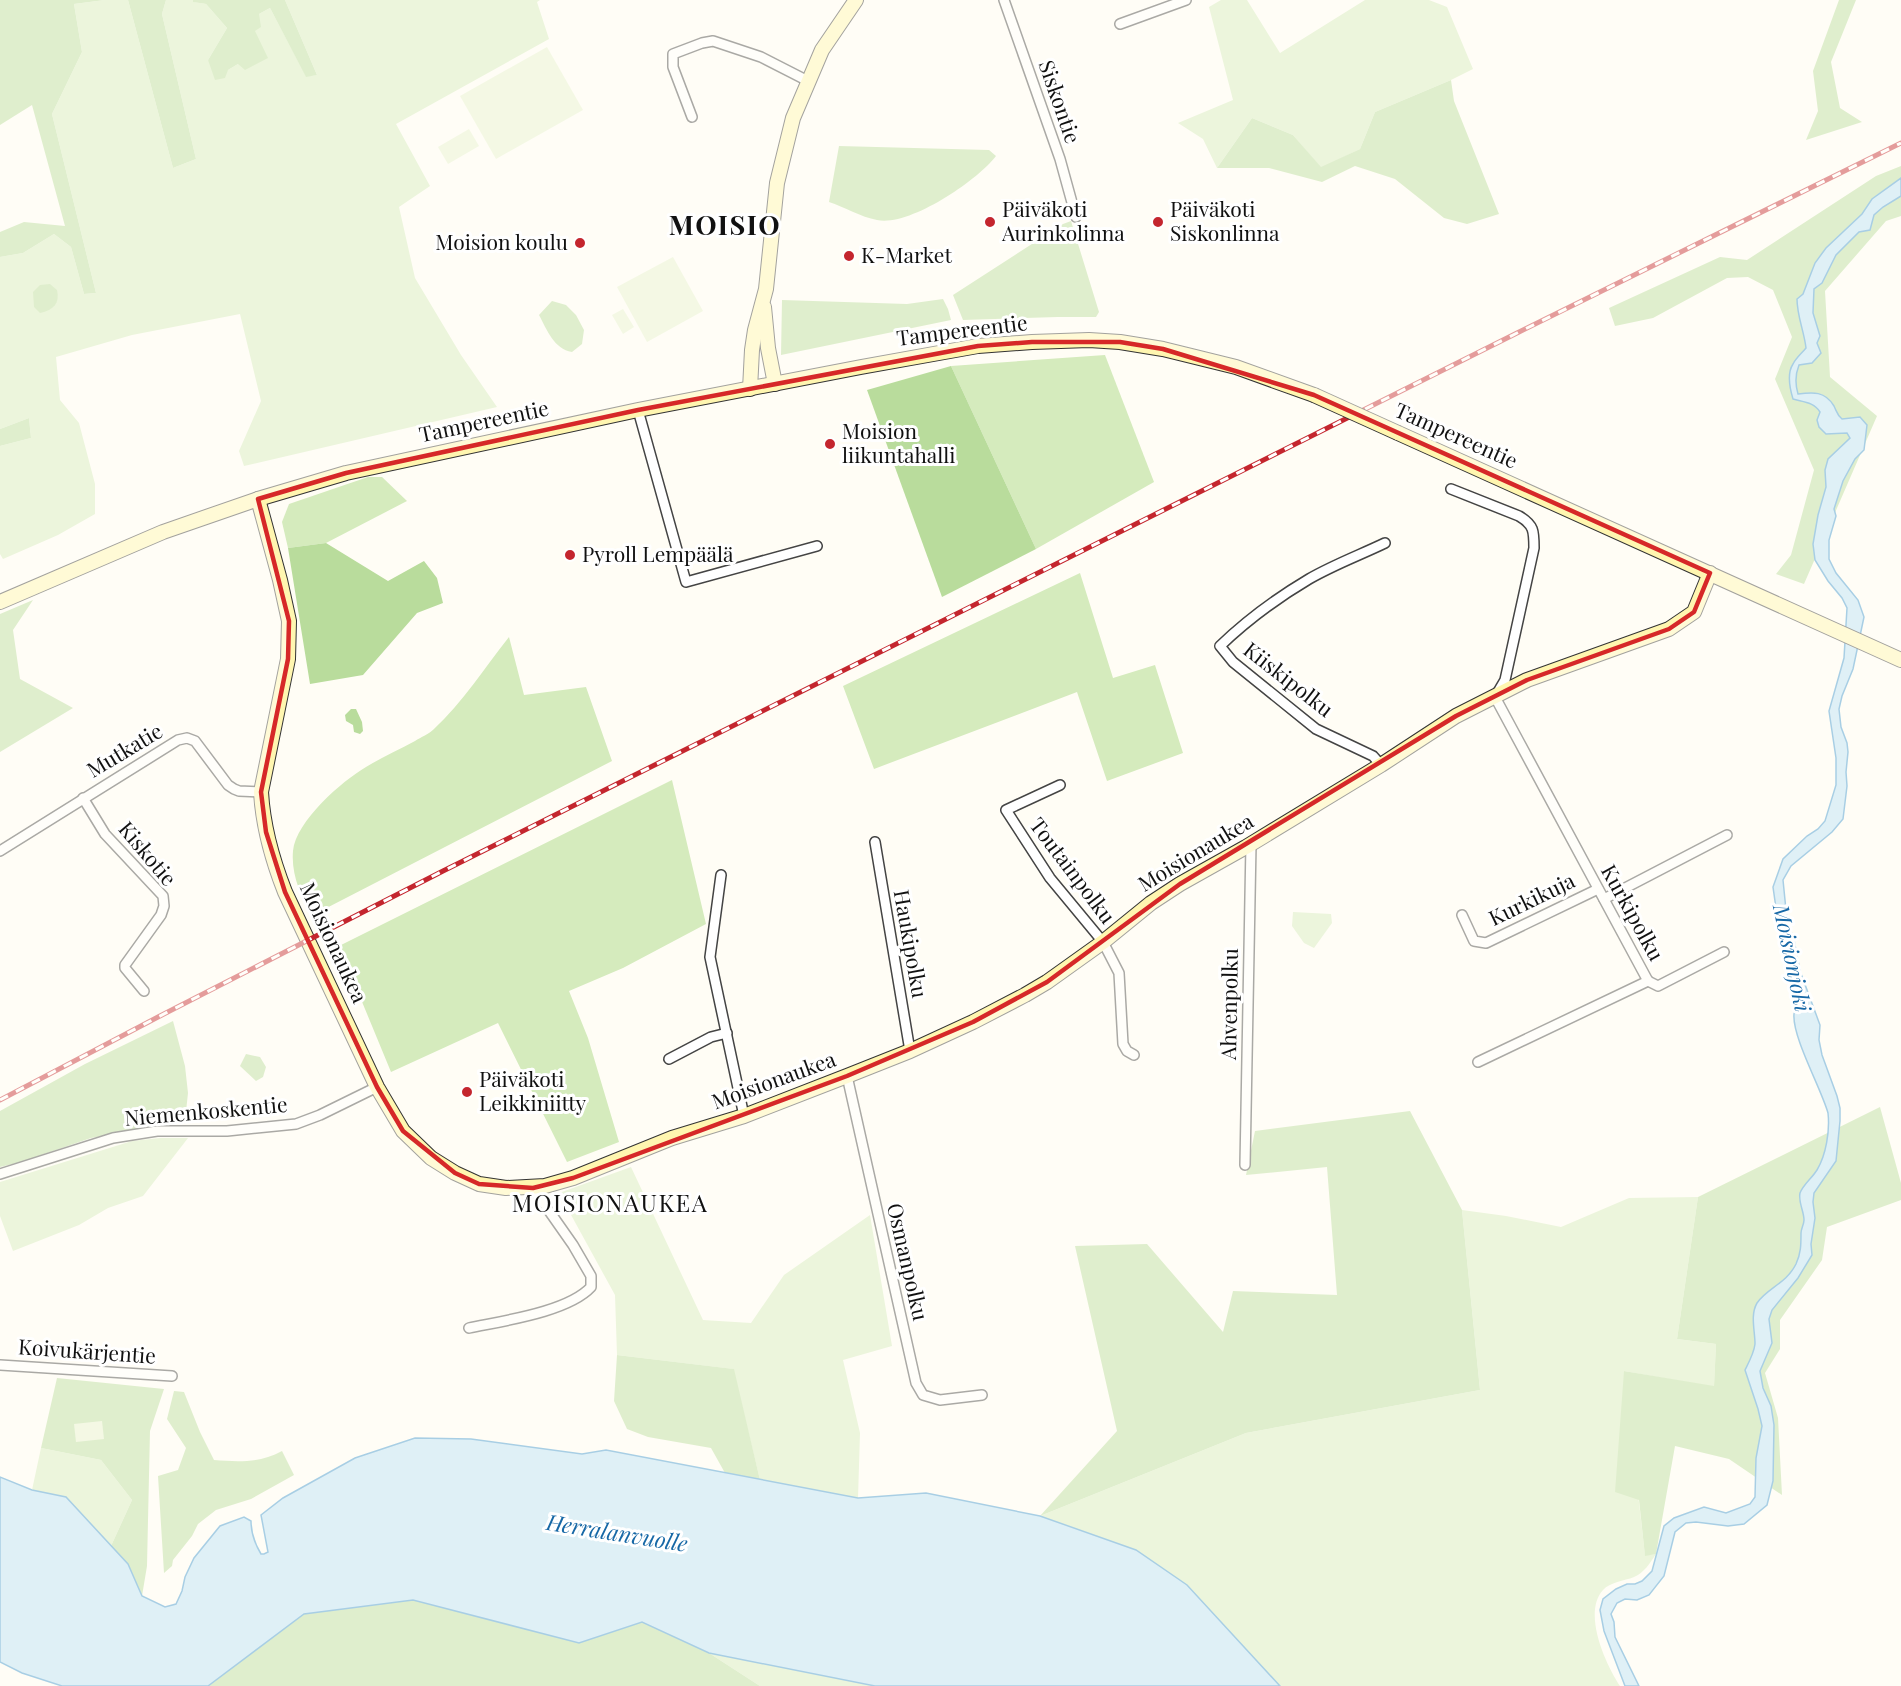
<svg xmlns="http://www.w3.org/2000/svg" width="1901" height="1686" viewBox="0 0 1901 1686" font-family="'Playfair Display',serif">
	<rect width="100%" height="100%" fill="#fffdf5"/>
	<g fill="#d5ebbd">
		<polygon points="105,0 128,0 173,168 196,159 162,14 166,0 193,0 194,2 206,4 227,28 208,60 228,70 238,64 255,31 259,14 270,8 306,76 317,75 285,0 540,0 537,2 549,39 396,124 430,186 399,207 415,278 461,355 497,407 244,466 239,451 261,401 240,314 132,335 56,357 60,400 79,423 95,484 95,514 58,535 3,559 0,554 0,446 31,438 29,418 0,429 0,257 23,253 54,234 71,247 84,294 96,293 52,114 82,52 74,4"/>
		<polygon points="1221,0 1247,0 1280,53 1365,0 1429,0 1447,7 1473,69 1451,80 1375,112 1360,149 1321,168 1293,135 1252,118 1217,168 1203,139 1178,123 1233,100 1209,7"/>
		<polygon points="1105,355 1154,482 1036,549 951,366"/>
		<polygon points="368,477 382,477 407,501 326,543 288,548 282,522 289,504"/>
		<polygon points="1080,573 1113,678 1155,665 1183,753 1107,781 1077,692 874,769 843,686"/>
		<path d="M509,637L524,695L586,687L612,761L311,916C301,895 291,875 293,851C296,821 342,781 366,767C382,757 399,750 415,741C421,737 429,734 434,729C463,702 485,667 509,637Z"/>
		<polygon points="672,780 706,924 623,968 569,991 588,1038 619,1142 567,1162 498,1023 391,1072 339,946"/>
		<polygon points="1293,912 1331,914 1332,923 1314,948 1304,943 1292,926"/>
		<polygon points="160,1138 188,1138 143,1196 108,1208 79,1225 13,1251 0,1216 0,1182 132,1141"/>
		<polygon points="631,1167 703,1320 751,1323 784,1275 870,1215 892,1346 843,1360 860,1433 858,1498 760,1480 733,1369 617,1355 615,1295 559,1193"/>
		<path d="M1698,1197L1677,1339L1716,1344L1714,1387L1624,1371L1645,1555L1656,1554C1650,1563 1644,1573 1634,1577C1624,1581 1610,1582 1603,1590C1582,1613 1606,1665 1620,1686H1280L1187,1585L1136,1550L1040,1516L1246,1433L1480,1390L1462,1210L1506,1216L1561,1227L1629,1198Z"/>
		<polygon points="41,1448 101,1460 132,1500 111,1546 66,1497 32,1490"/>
		<polygon points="709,1653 875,1686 760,1686"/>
	</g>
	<g fill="#b9dc9c">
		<polygon points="0,0 105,0 74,4 82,52 52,114 96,293 84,294 71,247 54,234 23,253 0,257 0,232 24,222 65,226 32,105 0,125"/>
		<polygon points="128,0 166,0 162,14 196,159 173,168"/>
		<polygon points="193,0 285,0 317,75 306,77 270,8 259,14 261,27 255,31 268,58 245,70 238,64 228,70 225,78 215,80 208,60 227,28 206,4 193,2"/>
		<polygon points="1839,0 1856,0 1831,62 1840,108 1862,122 1806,140 1818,111 1813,71"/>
		<polygon points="1451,80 1454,101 1499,214 1467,224 1444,218 1395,179 1355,166 1322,182 1269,168 1217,168 1252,118 1293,135 1321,167 1360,149 1375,112"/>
		<path d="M839,146L989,150L996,156C977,181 909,227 877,220C861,217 844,207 829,202Z"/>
		<polygon points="1901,166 1901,216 1886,221 1825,291 1830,377 1877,416 1804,584 1776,574 1791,555 1814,470 1775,379 1792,337 1773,290 1748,277 1727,278 1653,318 1615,326 1609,308 1720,257 1747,260 1876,176"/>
		<polygon points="1071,221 1099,312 1096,317 1058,317 963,320 953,295 1063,224"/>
		<path d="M50,284L57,290C60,303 54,310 40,313L34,307L33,292L40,285Z"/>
		<polygon points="943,299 948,309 951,320 781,355 782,300 907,304"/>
		<path d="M552,301L566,305L576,315L584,330L582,344L572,352C554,349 547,330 539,315Z"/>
		<polygon points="951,366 1036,549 942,597 867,390"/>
		<polygon points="29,418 31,438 0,446 0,429"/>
		<polygon points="326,543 388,581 424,561 437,578 443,603 417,613 363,675 310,684 288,548"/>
		<polygon points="33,600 13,630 20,679 73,708 0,752 0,614"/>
		<polygon points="351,709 356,709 362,722 363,731 360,734 354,732 353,725 346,721 345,715"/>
		<polygon points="173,1021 185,1066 188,1093 185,1121 91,1138 21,1162 0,1167 0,1111 85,1064"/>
		<polygon points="246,1054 260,1057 266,1067 263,1077 256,1081 240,1066"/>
		<polygon points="1880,1107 1901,1183 1901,1200 1827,1227 1822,1260 1780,1320 1780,1349 1765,1373 1778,1418 1782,1495 1729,1459 1675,1446 1656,1554 1645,1556 1639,1500 1615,1492 1624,1371 1714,1386 1716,1344 1677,1339 1698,1197"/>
		<polygon points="1410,1111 1462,1210 1480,1390 1246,1433 1040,1516 1117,1431 1075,1246 1147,1244 1223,1332 1233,1291 1337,1295 1327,1167 1246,1175 1255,1131"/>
		<polygon points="617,1355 734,1369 760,1480 725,1473 711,1448 648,1437 627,1429 614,1401"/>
		<polygon points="57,1378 164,1389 150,1431 147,1566 142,1596 128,1564 111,1546 132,1500 101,1460 41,1448"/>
		<path d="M174,1391L184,1392L200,1432L214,1460C239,1462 260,1463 282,1451L294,1475L251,1499L216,1510L198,1524L192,1536L173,1560L172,1566L164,1573L158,1476L178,1470L186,1448L167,1419Z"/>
		<polygon points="413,1600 579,1643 642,1622 709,1653 760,1686 208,1686 304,1614"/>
	</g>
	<g fill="#e6f2cf">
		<polygon points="547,47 583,110 496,159 460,96"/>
		<polygon points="469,129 479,146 448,164 438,147"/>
		<polygon points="673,257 703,311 647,342 617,287"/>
		<polygon points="623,309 634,327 623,334 612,315"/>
		<polygon points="102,1421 104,1439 76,1442 74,1424"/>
	</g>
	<g fill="#b9e0f7" stroke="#3f96cf" stroke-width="1.5">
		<path d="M1901,178V196L1883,207L1874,215L1870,230L1859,232L1836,255L1822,283L1814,289L1813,313L1820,336L1817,343L1821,353L1812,363L1799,365C1795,375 1795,384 1798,394C1813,392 1825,391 1834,406C1837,412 1837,415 1842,419L1860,417L1867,425L1864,450L1855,459L1843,481L1834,509L1836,516L1829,540V559L1836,573L1858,600L1864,617L1853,669L1842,696L1839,709L1841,727L1847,743L1848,752L1846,772L1847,786L1843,819L1832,832L1791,866L1783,880L1787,920L1794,940L1800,971L1820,1025L1819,1040L1822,1055L1837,1096L1840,1108V1121L1836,1161L1814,1193L1813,1202L1815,1218L1811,1244L1812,1255L1798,1278L1772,1310L1769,1319L1772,1343L1760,1371L1763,1388L1771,1406L1774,1425L1773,1481L1767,1505L1744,1524L1728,1526L1696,1522L1686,1523L1675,1532L1664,1576L1649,1595L1637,1600L1625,1599L1617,1603L1611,1614L1614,1622L1615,1637L1639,1686H1625L1604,1631L1600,1610L1603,1599L1616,1589L1627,1584H1635L1642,1581L1652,1571L1664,1526L1674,1518L1704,1507L1726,1513L1750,1504L1755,1497L1756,1458L1762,1426L1758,1409L1745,1370C1749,1362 1754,1353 1755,1344C1755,1331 1750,1315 1757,1303C1767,1288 1786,1284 1796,1264C1801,1253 1801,1245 1801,1233C1801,1229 1804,1224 1804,1220C1804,1211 1798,1202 1800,1193C1803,1185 1812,1178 1817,1170C1826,1155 1830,1131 1828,1113C1821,1088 1792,1037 1794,1014C1795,1009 1798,1006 1802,1002L1801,998L1790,972L1782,950L1773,887L1783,859L1807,836L1818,829L1825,821L1836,785V758L1829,711L1844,658L1847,608L1842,598L1828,581L1815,560L1813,544L1818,515L1826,487L1825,470L1828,459L1850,438L1847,433L1826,434L1819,427L1817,420L1820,412C1814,402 1803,402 1793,399C1790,389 1787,373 1793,364C1796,358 1802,353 1806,348C1804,331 1797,316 1797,299L1803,294L1815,263L1826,248L1862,214L1872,199Z"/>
		<path d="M415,1438L471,1439L582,1454L606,1450L858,1498L926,1493L1040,1516L1136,1550L1187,1585L1280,1686H875L709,1653L642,1622L579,1643L413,1600L304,1614L208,1686H62L22,1673L0,1662V1477L32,1490L66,1497L128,1564L142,1596L165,1607L176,1604L182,1591L185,1577L194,1558L220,1526L244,1517L251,1521C251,1533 255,1544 261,1554H264L268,1552L261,1515L283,1498L355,1458Z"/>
	</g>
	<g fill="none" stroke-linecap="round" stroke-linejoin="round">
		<defs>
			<g id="street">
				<polyline points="1004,0 1060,159 1076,217"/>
				<polyline points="1120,24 1186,0"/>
				<polyline points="692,117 673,67 673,54 702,43 713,41 761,57 808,81"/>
				<polyline points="638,410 686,582 817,546"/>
				<path d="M1451,489L1519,516C1534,525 1534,531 1534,548L1505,680L1495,697L1648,981"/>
				<path d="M1381,765L1373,756L1316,729L1233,662L1220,646C1247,620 1277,598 1309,579C1333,565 1360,555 1385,543"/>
				<polyline points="1060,785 1006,810 1050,878 1103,942 1119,973 1123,1044 1127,1051 1134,1055"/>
				<polyline points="83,798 105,834 163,896 164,906 161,915 125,965 125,968 144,991"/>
				<polyline points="875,842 910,1051"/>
				<polyline points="0,851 178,740 187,738 195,741 228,785 234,789 239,791 261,792"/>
				<polyline points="721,875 710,957 744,1116"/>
				<polyline points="1604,899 1727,835"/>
				<polyline points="1462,915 1474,941 1486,943 1598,889"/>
				<polyline points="1648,981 1658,986 1724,952"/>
				<polyline points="669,1059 711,1037 727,1033"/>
				<polyline points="1478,1062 1648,981"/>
				<polyline points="847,1076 916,1383 923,1395 940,1400 982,1395"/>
				<polyline points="1245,1165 1251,844"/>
				<polyline points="0,1174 113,1138 157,1131 227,1131 296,1124 320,1115 377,1087"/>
				<path d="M469,1328C502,1321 568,1312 591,1287V1276L573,1245L533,1188"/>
				<polyline points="0,1365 172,1376"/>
			</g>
			<g id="secondary">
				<polyline points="764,307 768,348 775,384"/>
				<polyline points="750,389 752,350 755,330 766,289 777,183 793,118 822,50 856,0"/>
				<polyline points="1398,433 1901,660"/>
				<path d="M258,499L280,580L289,621L288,659L261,792C263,827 272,859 285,892L377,1087L403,1131L431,1158L455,1173L479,1184L506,1188L545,1186L573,1178L672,1138L744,1116L847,1076L910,1051L973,1022L1025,995L1047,982L1103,942L1151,903L1180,884L1246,847L1381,765L1456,716L1527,680L1669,629L1694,612L1710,573"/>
				<polyline points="0,602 163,532 258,499 346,473 638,410 861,367 978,346 1032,342 1089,340 1120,342 1163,349 1236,367 1314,395"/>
			</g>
		</defs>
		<use href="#street" stroke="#444" stroke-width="12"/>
		<use href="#secondary" stroke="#333" stroke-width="16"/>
		<use href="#street" stroke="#fff" stroke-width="9"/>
		<use href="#secondary" stroke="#fff6b0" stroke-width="14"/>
		<defs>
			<polyline id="rail" points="0,1100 158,1017 443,871 1517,333 1901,143"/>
		</defs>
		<use href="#rail" stroke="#c4262e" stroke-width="5"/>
		<use href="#rail" stroke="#fff" stroke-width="3" stroke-dasharray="9" stroke-linecap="butt"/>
		<defs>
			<polyline id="secondary-bridge" points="1314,395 1398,433"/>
		</defs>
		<use href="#secondary-bridge" stroke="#333" stroke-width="16" stroke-linecap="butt"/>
		<use href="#secondary-bridge" stroke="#fff6b0" stroke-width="14"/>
	</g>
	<path d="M0 0H1901V1686H0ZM1032,342H1120L1163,349L1314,395L1710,573L1694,612L1669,629L1527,680L1456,716L1180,884L1047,982L973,1022L847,1076L573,1178L533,1188L479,1184L455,1173L403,1131L377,1087L285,892L266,832L261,792L288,659L289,621L258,499L346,473L638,410L978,346Z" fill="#fffdf5" fill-opacity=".55" fill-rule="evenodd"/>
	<path fill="none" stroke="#d62828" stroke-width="4.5" stroke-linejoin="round" d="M1032,342H1120L1163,349L1314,395L1710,573L1694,612L1669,629L1527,680L1456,716L1180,884L1047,982L973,1022L847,1076L573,1178L533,1188L479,1184L455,1173L403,1131L377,1087L285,892L266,832L261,792L288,659L289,621L258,499L346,473L638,410L978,346Z"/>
	<g fill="#c4262e" stroke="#fff" stroke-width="2">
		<circle cx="990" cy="222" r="6"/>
		<circle cx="1158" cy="222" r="6"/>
		<circle cx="580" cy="243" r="6"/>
		<circle cx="849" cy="256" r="6"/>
		<circle cx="830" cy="444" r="6"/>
		<circle cx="570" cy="555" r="6"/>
		<circle cx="467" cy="1092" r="6"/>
	</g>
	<g text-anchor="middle" stroke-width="6" stroke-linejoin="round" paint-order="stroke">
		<g font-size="21" fill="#111" stroke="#fff">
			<text transform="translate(1059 102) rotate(71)" y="7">Siskontie</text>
			<text transform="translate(962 331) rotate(-7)" y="7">Tampereentie</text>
			<text transform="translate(484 422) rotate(-12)" y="7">Tampereentie</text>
			<text transform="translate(1456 436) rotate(24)" y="7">Tampereentie</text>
			<text transform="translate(1288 680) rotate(38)" y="7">Kiiskipolku</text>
			<text transform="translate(125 751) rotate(-31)" y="7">Mutkatie</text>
			<text transform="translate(1196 853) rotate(-31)" y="7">Moisionaukea</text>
			<text transform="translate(147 854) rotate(50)" y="7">Kiskotie</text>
			<text transform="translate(1072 871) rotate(53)" y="7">Toutainpolku</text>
			<text transform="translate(1532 900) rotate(-26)" y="7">Kurkikuja</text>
			<text transform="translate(1632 913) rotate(61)" y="7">Kurkipolku</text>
			<text transform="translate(333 943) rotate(65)" y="7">Moisionaukea</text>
			<text transform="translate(910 944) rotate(80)" y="7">Haukipolku</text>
			<text transform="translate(1230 1004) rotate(-89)" y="7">Ahvenpolku</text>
			<text transform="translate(774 1081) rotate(-20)" y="7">Moisionaukea</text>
			<text transform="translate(206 1112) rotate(-5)" y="7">Niemenkoskentie</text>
			<text transform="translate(907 1262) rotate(77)" y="7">Osmanpolku</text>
			<text transform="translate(87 1352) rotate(4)" y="7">Koivukärjentie</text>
		</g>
		<g font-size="21" fill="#111" stroke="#fff" text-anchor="start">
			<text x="1002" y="217">Päiväkoti<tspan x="1002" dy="24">Aurinkolinna</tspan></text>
			<text x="1170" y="217">Päiväkoti<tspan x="1170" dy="24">Siskonlinna</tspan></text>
			<text x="568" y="250" text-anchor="end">Moision koulu</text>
			<text x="861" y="263">K-Market</text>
			<text x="842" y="439">Moision<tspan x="842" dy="24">liikuntahalli</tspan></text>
			<text x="582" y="562">Pyroll Lempäälä</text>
			<text x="479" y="1087">Päiväkoti<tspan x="479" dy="24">Leikkiniitty</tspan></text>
		</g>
		<g font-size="22" font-style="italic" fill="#1768a6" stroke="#fff">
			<text transform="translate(1792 958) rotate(78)" y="8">Moisionjoki</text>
			<text transform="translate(617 1533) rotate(9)" y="8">Herralanvuolle</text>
		</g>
		<g font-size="24" letter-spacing="1.5" fill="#111" stroke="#fff">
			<text x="610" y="1212">MOISIONAUKEA</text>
		</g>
		<g font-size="27" font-weight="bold" letter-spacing="1.5" fill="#111" stroke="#fff">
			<text x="725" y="235">MOISIO</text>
		</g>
	</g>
</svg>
